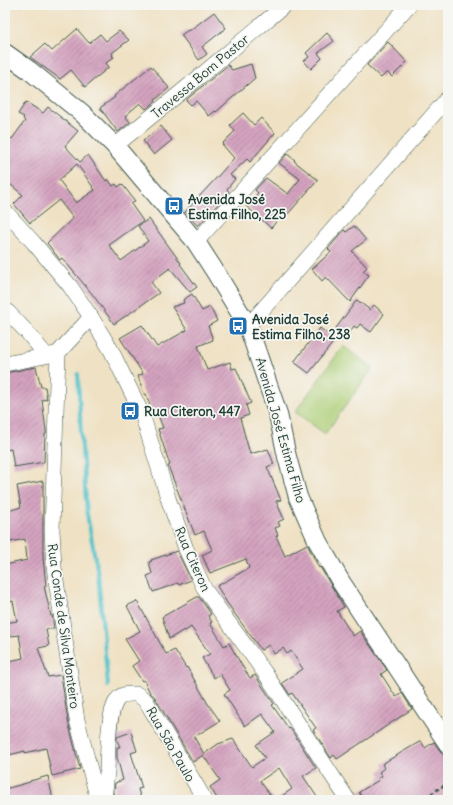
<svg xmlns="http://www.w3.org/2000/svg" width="453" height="805" viewBox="0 0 453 805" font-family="Delius,sans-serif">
	<defs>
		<pattern id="building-hatch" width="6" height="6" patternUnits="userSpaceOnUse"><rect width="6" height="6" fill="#d4a3bf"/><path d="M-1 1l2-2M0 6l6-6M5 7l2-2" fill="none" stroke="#ab869c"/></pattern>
	</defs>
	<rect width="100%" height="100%" fill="#f6f6f2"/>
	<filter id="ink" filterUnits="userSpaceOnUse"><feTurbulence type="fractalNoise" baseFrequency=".025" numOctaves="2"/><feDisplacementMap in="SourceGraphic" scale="8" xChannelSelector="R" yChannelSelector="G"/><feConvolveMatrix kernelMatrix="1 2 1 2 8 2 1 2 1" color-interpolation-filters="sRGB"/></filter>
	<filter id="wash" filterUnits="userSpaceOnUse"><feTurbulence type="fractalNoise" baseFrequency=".012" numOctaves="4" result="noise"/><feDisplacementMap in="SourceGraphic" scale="16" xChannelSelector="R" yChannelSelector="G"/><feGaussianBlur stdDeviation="0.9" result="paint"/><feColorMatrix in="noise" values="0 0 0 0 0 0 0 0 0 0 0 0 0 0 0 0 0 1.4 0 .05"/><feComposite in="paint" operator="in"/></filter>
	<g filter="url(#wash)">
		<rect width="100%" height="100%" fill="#efe1c3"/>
		<polygon fill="#aecf78" stroke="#668656" points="343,346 373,368 325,434 295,412"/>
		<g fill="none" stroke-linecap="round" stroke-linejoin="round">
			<polyline stroke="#54c2ca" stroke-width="4" points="78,374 81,436 87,514 98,574 108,686"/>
		</g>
		<g id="blocks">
			<g fill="url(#building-hatch)" fill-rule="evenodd">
				<polygon points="214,12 226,28 202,47 207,54 199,60 181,35 188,30 189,31"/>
				<polygon points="77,29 89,43 100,34 106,41 119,31 129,40 112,53 113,55 112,56 114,57 106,63 109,67 85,87 71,70 60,79 30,57 45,44 52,51"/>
				<polygon points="327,33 334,41 318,53 322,58 311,69 304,61 309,57 306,53"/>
				<polygon points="388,42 407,62 392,77 387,72 381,78 367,65"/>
				<polygon points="251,64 255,78 216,112 215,111 209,116 196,101 191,105 186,100 228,65 232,70"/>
				<polygon points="151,66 169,88 155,100 156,101 146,109 140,103 125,116 130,122 118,132 100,108 115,97 114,96"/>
				<path d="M26,102L43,113L48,107L78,131L65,146L80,162L88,155L106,181L108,179L113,186L116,184L118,187L122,184L135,201L131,204L143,221L109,245L121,261L148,241L138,226L149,219L181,263L180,264L197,287L190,292L170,268L151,282L159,293L114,324L93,295L62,258L60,260L47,243L73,218L59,200L30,223L14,204L23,195L5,180V134L12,139L25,121L23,119L24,117L18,114ZM77,164L95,190L76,203L59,180Z"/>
				<polygon points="243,113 254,125 261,118 275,133 250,162 247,159 230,175 235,179 227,189 229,192 198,226 185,212 219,175 234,158 222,144 235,131 230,125"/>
				<polygon points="161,126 172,140 154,155 143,141"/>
				<polygon points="287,154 295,160 294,161 318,180 287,215 284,212 271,228 246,206 258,193 255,190 266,178 288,194 300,179 279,163"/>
				<polygon points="354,226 366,240 352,251 367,267 363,271 369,275 350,302 326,277 322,281 312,269 331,252 328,249 344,230 346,232"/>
				<polygon points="192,294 202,311 210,307 217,321 208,326 213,340 198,346 207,370 230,362 232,369 236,368 251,403 246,405 249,415 240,418 250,454 268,449 274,464 267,467 281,500 276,501 284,519 278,522 280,526 275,528 278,535 276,536 285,556 307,544 319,568 320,567 344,607 337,611 353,636 360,631 387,670 381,674 396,697 402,693 412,709 337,759 334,755 331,758 313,730 316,728 292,693 290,695 282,683 303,669 291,651 287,654 283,648 274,654 269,645 261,650 227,603 217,586 249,568 246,559 210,573 202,555 212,550 204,531 195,535 168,466 170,465 158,429 163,428 156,410 152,411 146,394 144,394 138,376 143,374 120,338 142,325 157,347 187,330 172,307 184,303 183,300"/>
				<polygon points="357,300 370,310 374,305 384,314 371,332 360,324 357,328 354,326 344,340 333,332"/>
				<polygon points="320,328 335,340 309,373 294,362"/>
				<polygon points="36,367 41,387 45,387 47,399 42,400 46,431 46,434 45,434 44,462 14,467 11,449 5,450 5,373"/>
				<polygon points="43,481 43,557 46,586 44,586 51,616 52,615 54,628 46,629 49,646 38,648 48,677 61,675 68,721 80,769 52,776 46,748 25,753 25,751 5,756 5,662 23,658 19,635 5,637 5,623 17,621 13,601 5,603 5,565 27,560 25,539 5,543 5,512 21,507 17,486"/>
				<polygon points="177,551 191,580 179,585 178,583 153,592 147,576 152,574 149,562 152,561 151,560"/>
				<polygon points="197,597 199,597 211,614 208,616 212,622 210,623 224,646 229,643 241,664 250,678 255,675 274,704 272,705 289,729 290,728 316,768 303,776 319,800 276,800 292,789 279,768 260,781 274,800 218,800 210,787 220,780 203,755 193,762 154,696 150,693 144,680 142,681 132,666 139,661 125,639 140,631 127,606 137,601 166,654 175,650 186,668 187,667 208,704 220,721 194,737 204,754 218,744 233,739 252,767 265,758 256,745 275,732 262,714 245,726 224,694 230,690 220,674 214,678 202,658 210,654 191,627 185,631 184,630 169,639 162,617"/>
				<polygon points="131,732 137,751 131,753 142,788 138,789 141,800 113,800 115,783 123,780 117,757 117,747 120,747 117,740 117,737"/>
				<polygon points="421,741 425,748 434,742 448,762 448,800 363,800 359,792 379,780 378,778 382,776 379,772 384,768 382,764"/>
				<polygon points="48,776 53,800 5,800 5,789 30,782 30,781"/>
			</g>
		</g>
	</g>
	<g filter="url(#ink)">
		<use href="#blocks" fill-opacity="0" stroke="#3e5649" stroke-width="1"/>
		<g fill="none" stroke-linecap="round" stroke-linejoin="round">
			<defs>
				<g id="minor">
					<polyline points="115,146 180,93 285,5"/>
					<polyline points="5,211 34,243 70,286 91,317 111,350 142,414 169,501 186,549 205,590 265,673 348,800"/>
					<polyline points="196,242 409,5"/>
					<polyline points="5,309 26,331 46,355"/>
					<polyline points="248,326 448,98"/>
					<polyline points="58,353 52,530 54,567 77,720 98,800"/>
					<polyline points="58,353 91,317"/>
					<polyline points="5,364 55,354"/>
					<path d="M104,800C105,791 106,782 107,772C108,754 107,714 117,700C122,693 129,694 137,694L146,701L205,800"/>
				</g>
				<polyline id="tertiary" points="5,53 29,70 82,113 115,146 196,242 216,273 248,326 278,414 287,457 298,497 318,542 341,582 448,744"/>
			</defs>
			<use href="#minor" stroke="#3e5649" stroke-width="16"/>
			<use href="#tertiary" stroke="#3e5649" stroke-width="20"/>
			<polyline stroke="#3e5649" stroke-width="2.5" stroke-dasharray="3 3" stroke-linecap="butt" points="421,800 448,783"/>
			<use href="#minor" stroke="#fff" stroke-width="15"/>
			<use href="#tertiary" stroke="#fff" stroke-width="18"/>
		</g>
	</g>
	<defs>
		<symbol id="bus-square" viewBox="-11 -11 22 22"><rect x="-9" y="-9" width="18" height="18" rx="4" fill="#1f6fb2" stroke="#f6f6f2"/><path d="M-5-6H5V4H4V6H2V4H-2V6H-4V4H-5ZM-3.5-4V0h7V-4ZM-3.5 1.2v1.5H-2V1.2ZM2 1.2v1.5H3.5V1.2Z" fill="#fff"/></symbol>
	</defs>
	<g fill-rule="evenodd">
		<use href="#bus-square" x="163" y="195" width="22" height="22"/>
		<use href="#bus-square" x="227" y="315" width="22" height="22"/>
		<use href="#bus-square" x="119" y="400" width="22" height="22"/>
	</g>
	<g text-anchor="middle" stroke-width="3.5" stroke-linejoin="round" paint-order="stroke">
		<g font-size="13" fill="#1f3d34" stroke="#f6f6f2">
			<text transform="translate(200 76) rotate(-40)" y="5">Travessa Bom Pastor</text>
			<text transform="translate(281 430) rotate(74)" y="5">Avenida José Estima Filho</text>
			<text transform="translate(193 559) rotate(66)" y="5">Rua Citeron</text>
			<text transform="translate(64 626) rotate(82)" y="5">Rua Conde de Silva Monteiro</text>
			<text transform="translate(171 744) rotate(60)" y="5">Rua São Paulo</text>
		</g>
		<g font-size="13" font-weight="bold" fill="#1f3d34" stroke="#f6f6f2" text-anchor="start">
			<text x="188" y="204">Avenida José<tspan x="188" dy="15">Estima Filho, 225</tspan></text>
			<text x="252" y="324">Avenida José<tspan x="252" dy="15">Estima Filho, 238</tspan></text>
			<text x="144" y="416">Rua Citeron, 447</text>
		</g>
	</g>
	<rect width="453" height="805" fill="none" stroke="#f6f6f2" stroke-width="20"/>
</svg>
